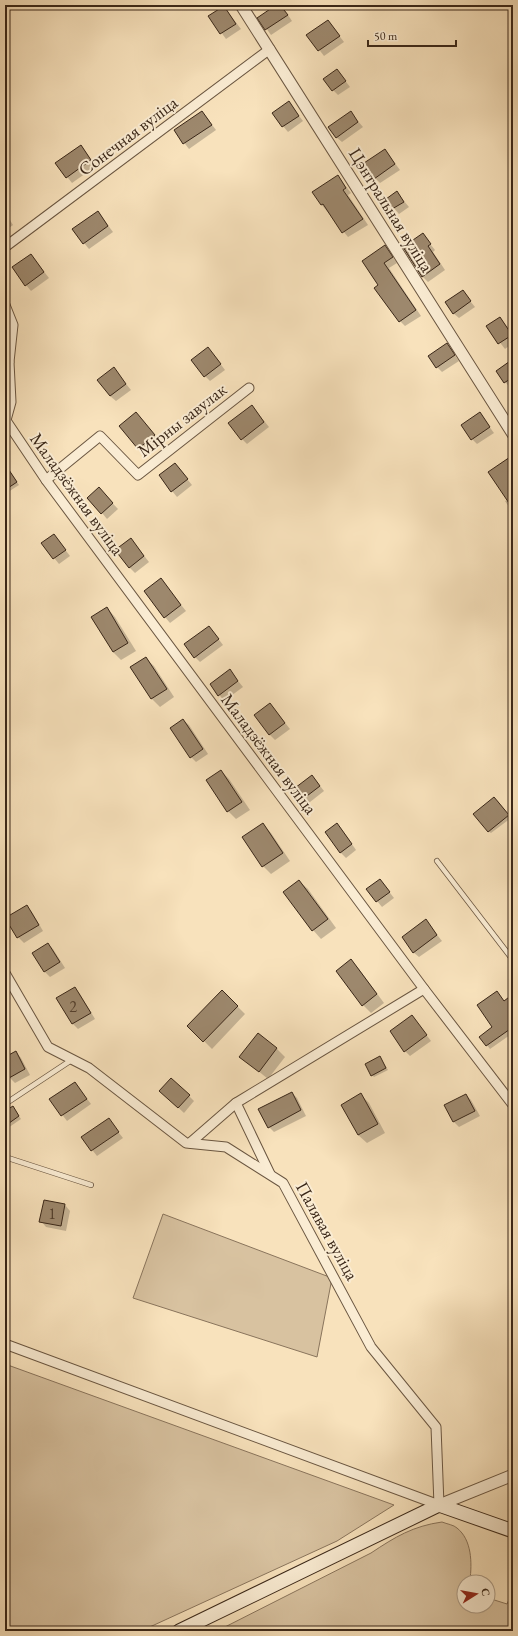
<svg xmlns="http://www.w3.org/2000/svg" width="518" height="1636" viewBox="0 0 518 1636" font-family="'EB Garamond',serif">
	<rect width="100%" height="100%" fill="#f8e2bc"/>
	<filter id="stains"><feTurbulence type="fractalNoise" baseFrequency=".005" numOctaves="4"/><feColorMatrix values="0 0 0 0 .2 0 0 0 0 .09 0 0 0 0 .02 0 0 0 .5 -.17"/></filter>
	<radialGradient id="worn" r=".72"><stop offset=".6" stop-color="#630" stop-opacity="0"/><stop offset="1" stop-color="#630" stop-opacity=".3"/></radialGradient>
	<g fill="#d8c2a0" stroke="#89745c">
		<polygon points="163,1214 332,1278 317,1357 133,1298"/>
		<polygon points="5,1364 394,1505 337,1541 141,1631 5,1631"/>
		<path d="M442,1522C447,1524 454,1525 457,1528C472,1540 472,1563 470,1580L472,1582H464V1606H488V1598L507,1604L513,1591V1631H217L371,1553C395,1537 413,1526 442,1522Z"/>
	</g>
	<g fill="#0003">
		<polygon points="278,5 280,5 284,9 292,21 271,35 259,18"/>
		<polygon points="224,7 241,29 226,39 210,17"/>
		<polygon points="328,21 344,42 324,56 308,35"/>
		<polygon points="337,70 350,87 338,95 333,90"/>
		<polygon points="289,103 303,121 288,132 283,126"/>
		<polygon points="202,112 216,130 189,149 175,131"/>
		<polygon points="351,113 363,127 342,142 336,137"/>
		<polygon points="81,146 96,166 72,183 56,163"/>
		<polygon points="385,150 400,170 380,183 375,178"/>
		<polygon points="338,176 351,193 348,195 368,225 348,237 321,204"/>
		<polygon points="397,193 409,207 399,214 387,200"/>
		<polygon points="5,212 13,225 5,231"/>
		<polygon points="98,212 113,232 89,249 84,243"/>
		<polygon points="423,235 435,250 433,252 445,270 428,282 422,276"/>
		<polygon points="385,246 397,263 389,268 421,316 405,326 400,321 380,285"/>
		<polygon points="31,255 49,278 31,291 26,285"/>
		<polygon points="462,291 475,307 459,318 453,313"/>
		<polygon points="500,318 513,335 513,343 505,349 488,327"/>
		<polygon points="447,344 459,361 442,372 437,367"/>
		<polygon points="213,354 225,370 210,381 205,376"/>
		<polygon points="513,360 513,386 510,388 497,371"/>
		<polygon points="114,369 131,390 116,401 110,396"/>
		<polygon points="252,406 269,427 247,444 242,439"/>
		<polygon points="480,414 494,433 477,444 472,439"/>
		<polygon points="141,419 159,441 144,454 139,448"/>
		<polygon points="513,459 513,513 505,501 508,500"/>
		<polygon points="5,464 19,485 5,494"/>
		<polygon points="175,464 192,485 177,497 160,476"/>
		<polygon points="104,494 118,509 107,519 102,513"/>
		<polygon points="54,535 70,556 59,564 42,543"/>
		<polygon points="131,539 149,562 135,573 129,567"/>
		<polygon points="161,580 186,611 170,623 165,617"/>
		<polygon points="107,608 115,617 136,651 121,660 113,652"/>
		<polygon points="214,633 223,645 200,662 195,657"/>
		<polygon points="145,658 154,666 174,697 160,707 152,699 131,668"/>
		<polygon points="230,671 243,687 224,701 211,684"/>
		<polygon points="270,704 290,729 275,740 269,734"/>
		<polygon points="183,720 189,725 208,754 196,762 191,757"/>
		<polygon points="221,771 229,779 250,810 236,819 228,811"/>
		<polygon points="317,782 324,791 305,806 300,801"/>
		<polygon points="497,800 511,818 491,833 488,831"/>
		<polygon points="263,824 271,833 290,861 271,874 263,866"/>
		<polygon points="342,830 356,850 346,858 340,852"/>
		<polygon points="5,867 9,873 5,876"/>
		<polygon points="380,880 394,898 382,907 377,901"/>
		<polygon points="299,881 308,889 336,928 321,939 313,930 285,892"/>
		<polygon points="26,907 32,912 43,931 24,943 18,937 7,919"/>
		<polygon points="426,921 442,941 419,957 413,952"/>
		<polygon points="48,944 53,949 65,968 50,977 45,972"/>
		<polygon points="350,960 359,969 384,1003 371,1013 363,1005"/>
		<polygon points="75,988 80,994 95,1019 78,1029 73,1024 57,999"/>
		<polygon points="222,991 245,1014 212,1049 189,1026"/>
		<polygon points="513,995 513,1033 490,1049 481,1037 494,1027 504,1002"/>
		<polygon points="412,1016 431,1041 410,1056 405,1051"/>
		<polygon points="276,1048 285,1057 268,1079 241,1057"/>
		<polygon points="16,1052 21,1058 30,1075 15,1083 10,1078 5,1069 5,1058"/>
		<polygon points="380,1057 388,1070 374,1077 372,1075"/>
		<polygon points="75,1083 91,1104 67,1121 51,1100"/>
		<polygon points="292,1093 297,1098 306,1116 274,1132 269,1127"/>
		<polygon points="361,1095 369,1103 385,1133 367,1143 358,1135"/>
		<polygon points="466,1095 471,1100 480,1116 459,1127 454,1122 445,1106"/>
		<polygon points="166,1096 189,1096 194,1101 184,1113"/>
		<polygon points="15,1110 21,1119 5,1130 5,1113"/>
		<polygon points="108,1119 123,1138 97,1156 82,1137"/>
		<polygon points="65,1205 70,1211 66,1231 46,1227 41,1221"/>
		<polygon points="5,1215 10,1220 5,1238"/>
	</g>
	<g fill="#9d886d" stroke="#3a2718">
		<polygon points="276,5 280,5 288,15 265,30 257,18"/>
		<polygon points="224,6 236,24 220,34 208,16"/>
		<polygon points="328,20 340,36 318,51 306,35"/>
		<polygon points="337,69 346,81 332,91 323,79"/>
		<polygon points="289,101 299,116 282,127 272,113"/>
		<polygon points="202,111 212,125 183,144 174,130"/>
		<polygon points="351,111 358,122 336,138 328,127"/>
		<polygon points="81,145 91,160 66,178 55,163"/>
		<polygon points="385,149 395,164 374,179 364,163"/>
		<polygon points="338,175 346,188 343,190 363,219 342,233 323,204 321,205 312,192"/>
		<polygon points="397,191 404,202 392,209 386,199"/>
		<polygon points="98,211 108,226 83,244 72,229"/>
		<polygon points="423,233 431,244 428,246 440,264 422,277 403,247"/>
		<polygon points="385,245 393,257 384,263 416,310 399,322 374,288 378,285 362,261"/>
		<polygon points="31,254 44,272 25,286 12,267"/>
		<polygon points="463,290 471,301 453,314 445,302"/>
		<polygon points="500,317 512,335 498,344 486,326"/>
		<polygon points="447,343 455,355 436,368 428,356"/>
		<polygon points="208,347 221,364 204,377 191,360"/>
		<polygon points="513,359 513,377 504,383 496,371"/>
		<polygon points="114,367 126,384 110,396 97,380"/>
		<polygon points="252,405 264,422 241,440 228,423"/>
		<polygon points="136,412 155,435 138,449 119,426"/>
		<polygon points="480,412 490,427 471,440 461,425"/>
		<polygon points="513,455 513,509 488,472"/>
		<polygon points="175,463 188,479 171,492 159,475"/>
		<polygon points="5,464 17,482 5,490"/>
		<polygon points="99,487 113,503 101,514 87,498"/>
		<polygon points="54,534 66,550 53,559 41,543"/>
		<polygon points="131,538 144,556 129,568 115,550"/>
		<polygon points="161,578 181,605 164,618 144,591"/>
		<polygon points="107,607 128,643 113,652 91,617"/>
		<polygon points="209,626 219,639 194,658 184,644"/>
		<polygon points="146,657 167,689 151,699 130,667"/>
		<polygon points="230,669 238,681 218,696 210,684"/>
		<polygon points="270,703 285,723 269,735 254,715"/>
		<polygon points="183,719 203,749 190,758 170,728"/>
		<polygon points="221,770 242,802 227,812 206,780"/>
		<polygon points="312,775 320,786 299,802 291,791"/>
		<polygon points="494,797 509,815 488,832 473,814"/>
		<polygon points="263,823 283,853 262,867 242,837"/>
		<polygon points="337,823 352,844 340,853 325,832"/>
		<polygon points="380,879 390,892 376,902 366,889"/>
		<polygon points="299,880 328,919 312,931 283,892"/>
		<polygon points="27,905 39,925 17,938 5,918"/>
		<polygon points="426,919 437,935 413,953 402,937"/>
		<polygon points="48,943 60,962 44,972 32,953"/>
		<polygon points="351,959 377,994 362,1006 336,971"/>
		<polygon points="75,987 91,1013 72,1024 56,998"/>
		<polygon points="222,990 238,1006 203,1042 187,1026"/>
		<polygon points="497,991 504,1001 513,994 513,1027 486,1046 479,1037 492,1027 477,1005"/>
		<polygon points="412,1015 427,1035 404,1052 390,1031"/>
		<polygon points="258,1033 277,1048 259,1072 239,1057"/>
		<polygon points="16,1051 25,1069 9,1078 5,1071 5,1057"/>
		<polygon points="380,1056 386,1068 371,1076 365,1064"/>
		<polygon points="171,1078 190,1095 178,1108 159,1091"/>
		<polygon points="75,1082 87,1099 61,1116 49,1099"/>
		<polygon points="292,1092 301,1110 268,1128 258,1109"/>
		<polygon points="361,1093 378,1124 358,1135 341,1105"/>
		<polygon points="466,1094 475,1111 453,1122 444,1105"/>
		<polygon points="13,1106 19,1116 5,1126 5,1111"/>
		<polygon points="109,1118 119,1132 91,1151 81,1137"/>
		<polygon points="44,1200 65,1204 61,1226 39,1222"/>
	</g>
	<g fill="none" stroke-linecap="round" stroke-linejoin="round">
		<defs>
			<g id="service">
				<polyline points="437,861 513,960"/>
				<polyline points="5,1104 73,1059"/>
				<polyline points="5,1157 91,1185"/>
			</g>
			<g id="minor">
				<polyline points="5,247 270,49"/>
				<polyline points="5,305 13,325 9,362 5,365"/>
				<polyline points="5,419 46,480 424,989 513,1105"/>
				<polyline points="6,420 11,402 9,362"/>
				<polyline points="46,480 100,436 138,475 249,388"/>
				<polyline points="5,973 48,1047 89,1068 186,1143 226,1147 283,1183 371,1347 436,1427 439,1505 5,1344"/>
				<polyline points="190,1143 236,1103"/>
				<polyline points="270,1174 236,1103 424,989"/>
			</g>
			<g id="tertiary">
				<polyline points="241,5 513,434"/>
				<polyline points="439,1505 513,1475"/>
			</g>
			<polyline id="secondary" points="179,1631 439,1505 513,1531"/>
		</defs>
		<use href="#service" stroke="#6a5641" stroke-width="6"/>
		<use href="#minor" stroke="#6a5641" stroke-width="11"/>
		<use href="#tertiary" stroke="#6a5641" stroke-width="13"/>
		<use href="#secondary" stroke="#3a2718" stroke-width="15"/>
		<use href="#service" stroke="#faecd3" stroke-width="4.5"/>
		<use href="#minor" stroke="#faecd3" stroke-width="9"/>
		<use href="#tertiary" stroke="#faecd3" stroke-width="11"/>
		<use href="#secondary" stroke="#faecd3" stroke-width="13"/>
	</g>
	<g text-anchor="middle" stroke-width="4" stroke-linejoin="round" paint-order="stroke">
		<g font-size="16" fill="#533f2d">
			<text x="73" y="1012">2</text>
			<text x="52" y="1219">1</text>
		</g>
		<g font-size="18" fill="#3a2718" stroke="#faecd3">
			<text transform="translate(128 136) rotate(-37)" y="6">Сонечная вуліца</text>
			<text transform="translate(391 210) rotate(58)" y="6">Цэнтральная вуліца</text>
			<text transform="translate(182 420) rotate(-38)" y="6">Мірны завулак</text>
			<text transform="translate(77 494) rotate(54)" y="6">Маладзёжная вуліца</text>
			<text transform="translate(269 754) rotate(53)" y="6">Маладзёжная вуліца</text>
			<text transform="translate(327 1231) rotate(61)" y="6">Палявая вуліца</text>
		</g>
	</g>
	<rect width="518" height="1636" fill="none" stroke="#f8e2bc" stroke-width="20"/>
	<rect x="6" y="6" width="506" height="1624" fill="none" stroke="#3a2718" stroke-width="2"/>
	<rect x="10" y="10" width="498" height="1616" fill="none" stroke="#3a2718"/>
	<g transform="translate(476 1594) rotate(79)"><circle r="19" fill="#faecd3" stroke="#ad9d88"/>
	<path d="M0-3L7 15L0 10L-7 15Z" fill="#8f2418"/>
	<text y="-6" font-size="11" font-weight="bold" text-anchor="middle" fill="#3a2718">С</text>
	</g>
	<path d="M368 40v6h88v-6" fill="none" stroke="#3a2718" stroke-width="2"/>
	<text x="374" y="40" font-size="12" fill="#3a2718" stroke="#faecd3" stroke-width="3" paint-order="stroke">50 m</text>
	<rect width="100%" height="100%" filter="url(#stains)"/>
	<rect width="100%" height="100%" fill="url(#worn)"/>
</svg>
